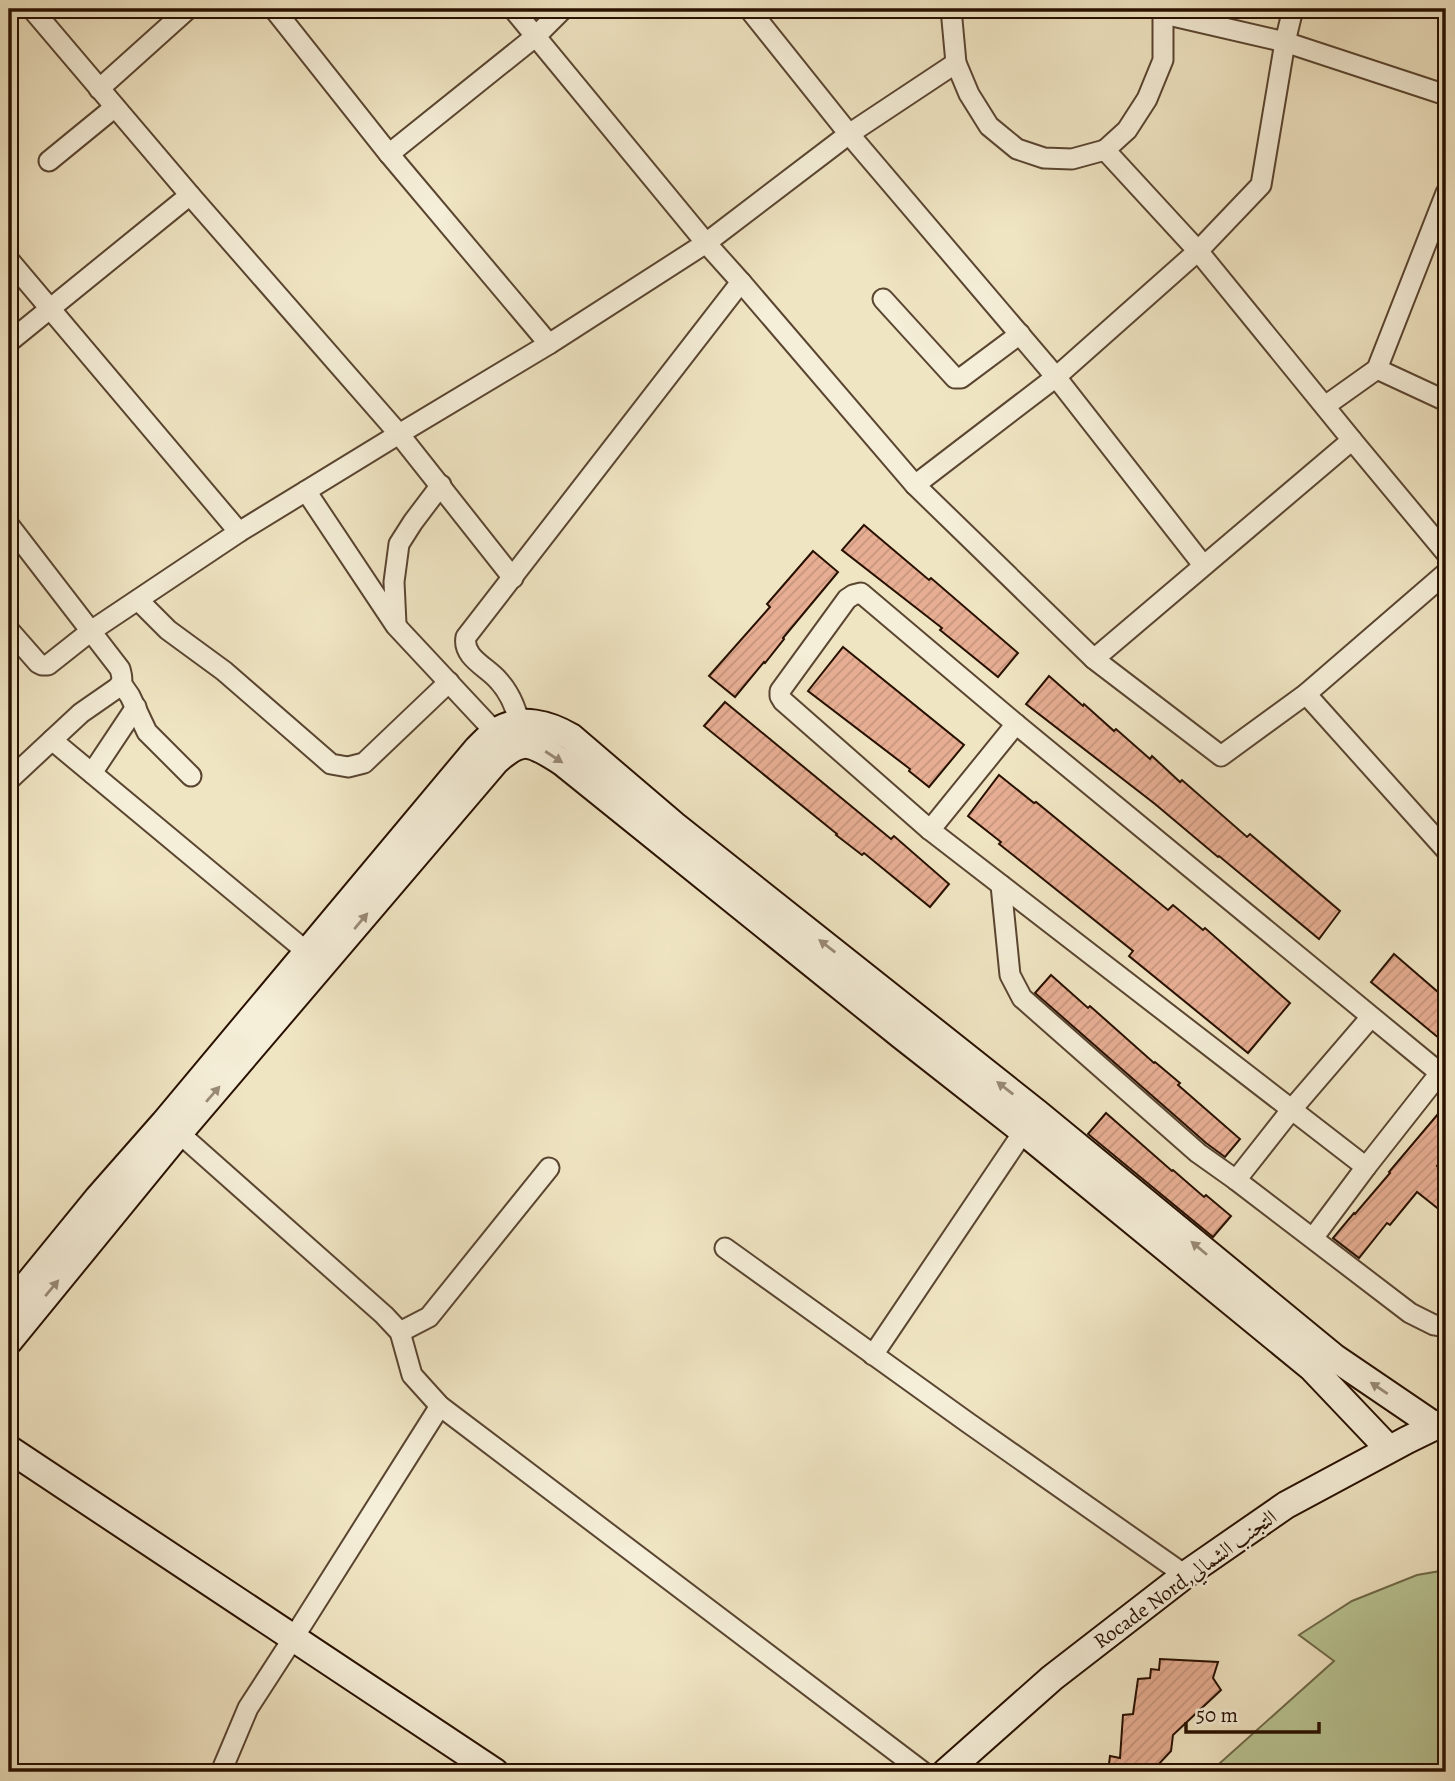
<svg xmlns="http://www.w3.org/2000/svg" width="1455" height="1781" viewBox="0 0 1455 1781" font-family="Alegreya,Amiri,serif">
	<defs>
		<pattern id="building-hatch" width="6" height="6" patternUnits="userSpaceOnUse" patternTransform="scale(1.75)"><rect width="6" height="6" fill="#e7ae93"/><path d="M-1 1l2-2M0 6l6-6M5 7l2-2" fill="none" stroke="#c6957d"/></pattern>
	</defs>
	<rect width="100%" height="100%" fill="#f0e5c3"/>
	<filter id="stains"><feTurbulence type="fractalNoise" baseFrequency=".00286" numOctaves="4"/><feColorMatrix values="0 0 0 0 .2 0 0 0 0 .09 0 0 0 0 .02 0 0 0 .5 -.17"/></filter>
	<radialGradient id="worn" r=".72"><stop offset=".6" stop-color="#630" stop-opacity="0"/><stop offset="1" stop-color="#630" stop-opacity=".3"/></radialGradient>
	<polygon fill="#b9c594" stroke="#706a4a" stroke-width="2" points="1446,1570 1446,1772 1210,1772 1334,1661 1299,1635 1352,1601 1417,1575"/>
	<g fill="url(#building-hatch)" stroke="#281000" stroke-width="2">
		<polygon points="864,525 929,580 931,578 1018,653 998,677 940,630 942,628 842,550"/>
		<polygon points="813,551 838,572 783,638 784,639 765,663 764,662 735,697 709,676 770,607 767,604"/>
		<polygon points="843,647 964,745 929,787 909,771 910,769 808,691"/>
		<polygon points="1049,676 1083,706 1084,704 1114,731 1116,729 1150,759 1152,756 1180,782 1182,780 1247,837 1250,834 1340,911 1319,939 1219,856 1218,857 1155,804 1026,704"/>
		<polygon points="725,702 891,839 894,836 949,884 930,907 864,853 862,855 836,835 837,834 704,726"/>
		<polygon points="999,775 1034,803 1036,802 1168,910 1173,905 1203,930 1205,928 1290,1003 1248,1053 1129,956 1133,951 1033,871 999,844 1001,842 968,816"/>
		<polygon points="1394,954 1446,999 1446,1044 1371,982"/>
		<polygon points="1051,975 1088,1008 1090,1006 1154,1063 1155,1062 1180,1083 1178,1085 1240,1139 1225,1157 1206,1143 1035,993"/>
		<polygon points="1106,1113 1172,1171 1173,1170 1204,1197 1206,1195 1231,1216 1213,1237 1088,1134"/>
		<polygon points="1438,1114 1446,1121 1446,1155 1437,1166 1446,1174 1446,1215 1417,1192 1390,1225 1387,1223 1359,1258 1333,1238 1354,1213 1355,1214 1390,1173 1389,1172"/>
		<polygon points="1160,1659 1218,1662 1213,1678 1221,1690 1173,1735 1171,1751 1158,1765 1151,1768 1148,1772 1108,1772 1110,1756 1120,1758 1123,1715 1133,1714 1138,1679 1150,1678 1151,1669 1159,1670"/>
	</g>
	<g fill="none" stroke-linecap="round" stroke-linejoin="round">
		<defs>
			<g id="street">
				<polyline points="32,9 190,195 399,434 513,578"/>
				<polyline points="274,9 389,154 549,344"/>
				<polyline points="513,9 706,243 741,282 915,485 1094,659 1352,440 1198,251 1261,185 1285,42 1446,95"/>
				<polyline points="749,9 849,134 1056,377 1198,251 1105,150 1072,159 1044,158 1017,149 989,126 969,94 956,63 951,9"/>
				<polyline points="1164,14 1285,42 1293,9"/>
				<polyline points="99,89 188,9"/>
				<polyline points="1105,150 1127,130 1147,99 1163,60 1163,9"/>
				<polyline points="389,154 536,36 563,9"/>
				<polyline points="49,161 115,107"/>
				<polyline points="9,260 239,532 399,434 549,344 706,243 849,134 956,63"/>
				<polyline points="883,299 955,378 961,378 1020,334"/>
				<polyline points="9,342 190,195"/>
				<polyline points="1377,369 1446,401"/>
				<polyline points="1325,406 1377,369 1446,193"/>
				<polyline points="1352,440 1446,553"/>
				<polyline points="915,485 1056,377 1203,565"/>
				<polyline points="306,491 396,626 495,732"/>
				<path d="M9,525L120,669C122,677 124,681 117,688L81,713L9,780"/>
				<polyline points="138,600 168,630 224,671 331,764 348,767 364,763 449,682"/>
				<polyline points="396,624 394,582 399,544 413,522 441,485"/>
				<polyline points="9,630 38,663 42,665 48,665 91,631 239,532"/>
				<polyline points="1094,659 1221,756 1306,694 1446,573"/>
				<polyline points="121,683 130,696 147,732 191,776"/>
				<polyline points="1306,694 1446,850"/>
				<path d="M522,736C519,716 512,695 498,680C487,667 462,657 466,637L741,282"/>
				<polyline points="52,740 307,952"/>
				<polyline points="92,773 136,707"/>
				<polyline points="930,830 1016,724"/>
				<polyline points="1001,885 1010,975 1022,998 1198,1153 1236,1180 1410,1313 1434,1325 1446,1327"/>
				<polyline points="1440,1073 1366,1167 930,830 783,701 780,696 780,691 847,599 853,595 861,593 1016,724 1446,1078"/>
				<polyline points="168,1126 179,1133 384,1315 400,1332 412,1375 440,1406 923,1772"/>
				<polyline points="1236,1180 1292,1109 1371,1017"/>
				<polyline points="1313,1238 1366,1167"/>
				<polyline points="725,1248 967,1422 1185,1575"/>
				<polyline points="400,1332 429,1317 549,1168"/>
				<polyline points="873,1355 1030,1122"/>
				<polyline points="221,1772 248,1708 294,1637 440,1406"/>
			</g>
			<g id="secondary">
				<path d="M9,1307L98,1198L164,1123L476,750C483,743 489,736 497,731C521,716 549,724 571,737L674,825L1037,1113L1335,1358L1435,1426"/>
				<path d="M9,1341L179,1133L496,761C524,736 532,743 562,762L902,1036L1023,1131L1312,1368L1389,1449"/>
				<polyline points="9,1449 495,1772"/>
				<polyline points="946,1772 1052,1678 1185,1575 1286,1505 1407,1440 1446,1421"/>
			</g>
		</defs>
		<use href="#street" stroke="#5a4531" stroke-width="23"/>
		<use href="#secondary" stroke="#281000" stroke-width="30"/>
		<use href="#street" stroke="#f5eed8" stroke-width="19"/>
		<use href="#secondary" stroke="#f5eed8" stroke-width="26"/>
	</g>
	<defs><path id="oneway-solid" d="M-6-.8H1V-3.2L6.5 0L1 3.2V.8H-6Z" transform="scale(1.75)"/></defs>
	<g fill="#998a77">
		<use href="#oneway-solid" transform="translate(554 757) rotate(33)"/>
		<use href="#oneway-solid" transform="translate(361 921) rotate(-50)"/>
		<use href="#oneway-solid" transform="translate(827 946) rotate(-142)"/>
		<use href="#oneway-solid" transform="translate(1005 1088) rotate(-142)"/>
		<use href="#oneway-solid" transform="translate(213 1094) rotate(-49)"/>
		<use href="#oneway-solid" transform="translate(1199 1248) rotate(-140)"/>
		<use href="#oneway-solid" transform="translate(52 1288) rotate(-50)"/>
		<use href="#oneway-solid" transform="translate(1379 1388) rotate(-146)"/>
	</g>
	<g text-anchor="middle" stroke-width="5" stroke-linejoin="round" paint-order="stroke">
		<g font-size="21" fill="#281000" stroke="#f5eed8">
			<text transform="translate(1185 1579) rotate(-36)" y="7">Rocade Nord,التجنب الشمالي</text>
		</g>
	</g>
	<rect width="1455" height="1781" fill="none" stroke="#f0e5c3" stroke-width="35"/>
	<rect x="10" y="10" width="1434" height="1760" fill="none" stroke="#281000" stroke-width="3.5"/>
	<rect x="18" y="18" width="1420" height="1746" fill="none" stroke="#281000" stroke-width="2"/>
	<path d="M1186 1722v10h133v-10" fill="none" stroke="#281000" stroke-width="3.5"/>
	<text x="1196" y="1722" font-size="21" fill="#281000" stroke="#f5eed8" stroke-width="5" paint-order="stroke">50 m</text>
	<rect width="100%" height="100%" filter="url(#stains)"/>
	<rect width="100%" height="100%" fill="url(#worn)"/>
</svg>
